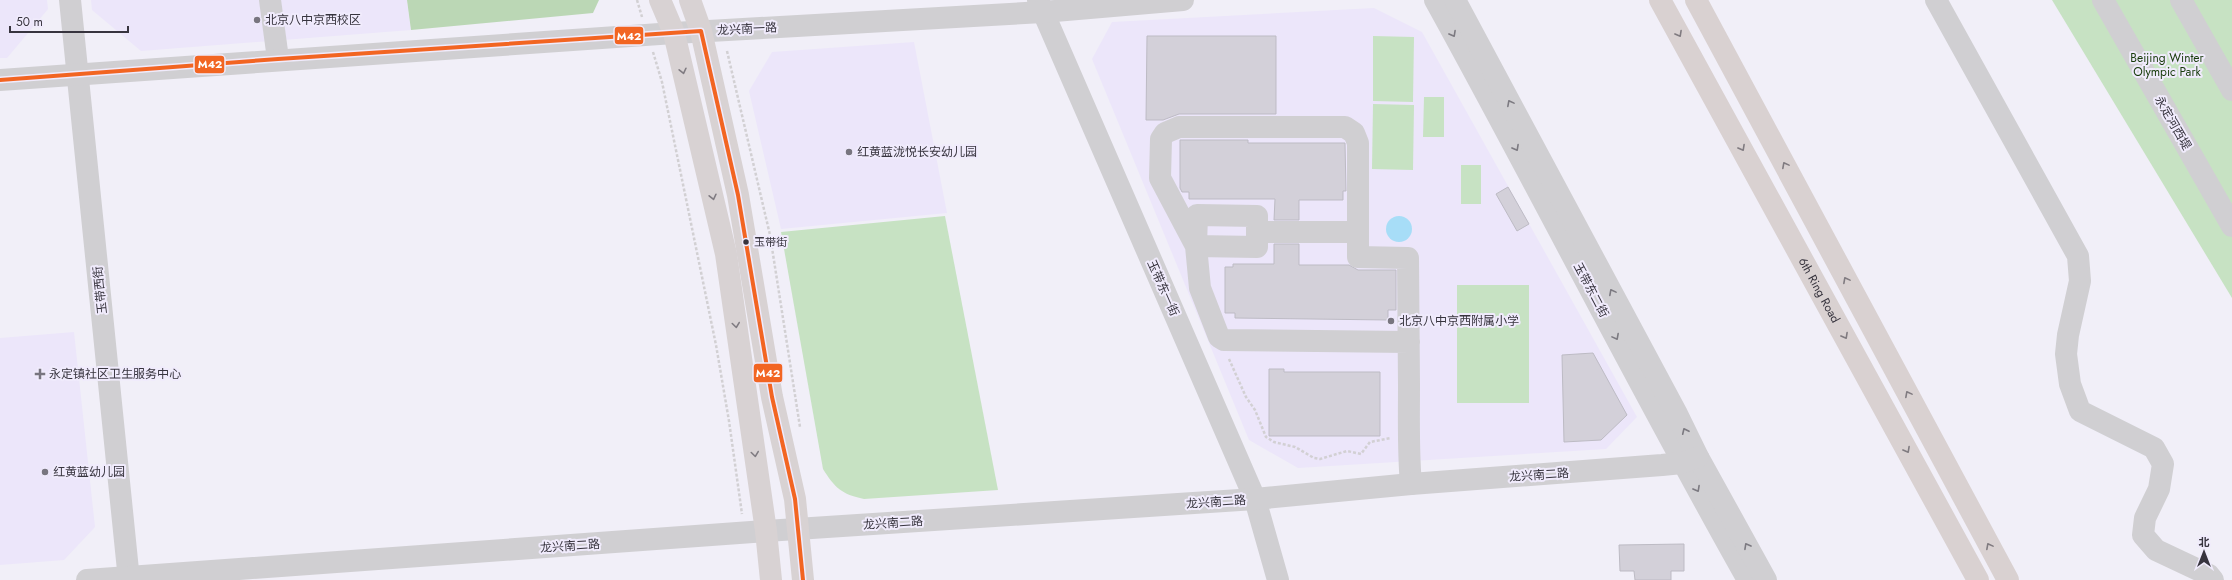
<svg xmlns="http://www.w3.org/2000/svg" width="2232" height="580" viewBox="0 0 2232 580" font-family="Jost,'Noto Sans SC',sans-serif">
	<rect width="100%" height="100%" fill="#f1eff8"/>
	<g fill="#ece6fa">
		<polygon points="0,0 47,0 48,9 7,58 0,58"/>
		<polygon points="91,0 407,0 411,30 141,51 92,10"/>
		<polygon points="1374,8 1422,32 1637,417 1606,449 1298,468 1249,440 1092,59 1112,22"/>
		<polygon points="914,42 947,213 781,229 749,91 772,52"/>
		<polygon points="74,332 95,527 64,560 0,565 0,338"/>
	</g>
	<g fill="#c7e2c3">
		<polygon points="2052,0 2232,0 2232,298"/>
		<polygon points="1373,36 1414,37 1413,102 1373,101"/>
		<polygon points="1424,97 1444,97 1444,137 1423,137"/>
		<polygon points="1373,104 1414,105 1413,170 1372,169"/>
		<rect x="1461" y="165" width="20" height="39"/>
		<path d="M945,216L998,490L864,499C841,494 835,488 823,469L781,232Z"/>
		<rect x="1457" y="285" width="72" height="118"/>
	</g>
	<polygon fill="#bbd7b5" points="407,0 599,0 593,13 411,30"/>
	<circle fill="#a7ddf7" cx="1399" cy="229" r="13"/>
	<g fill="#d3d0d9" stroke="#bdbbc4">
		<polygon points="1147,36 1276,36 1276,114 1179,114 1163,120 1146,120"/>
		<polygon points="1180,140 1248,140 1248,143 1345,143 1346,191 1343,191 1343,200 1299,200 1299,220 1274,220 1275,199 1189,199 1189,192 1182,192 1180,188"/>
		<polygon points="1508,187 1529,224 1517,231 1496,194"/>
		<polygon points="1274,244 1299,244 1299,265 1349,265 1358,270 1396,270 1396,310 1388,310 1388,320 1235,318 1235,313 1225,313 1225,267 1233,267 1233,264 1274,264"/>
		<polygon points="1593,353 1627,415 1601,440 1564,442 1562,355"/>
		<polygon points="1269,369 1284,369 1284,372 1380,372 1380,436 1269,436"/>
		<polygon points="1684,544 1684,571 1671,571 1671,580 1635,580 1634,571 1620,571 1619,545"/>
	</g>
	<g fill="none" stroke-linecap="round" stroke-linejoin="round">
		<g stroke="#d2d0d3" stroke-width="2.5" stroke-dasharray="3 2" stroke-linecap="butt">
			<polyline points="637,0 642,17"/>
			<polyline points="727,51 770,235 800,427"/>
			<polyline points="653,52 662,82 716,345 729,421 742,514"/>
			<polyline points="1229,359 1246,397 1255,410 1266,437 1274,442 1295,447 1314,458 1320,459 1347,451 1361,454 1370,442 1391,438"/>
		</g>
		<g stroke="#d0cfd2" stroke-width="22">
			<polyline points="70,0 129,580"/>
			<polyline points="270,0 278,59"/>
			<polyline points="1038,0 1255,499 1278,580"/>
			<path d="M1435,0C1541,192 1640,389 1748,580"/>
			<polyline points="1455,0 1677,414 1698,457 1766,580"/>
			<polyline points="1936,0 2078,256 2080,281 2068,335 2066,354 2070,384 2080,411 2154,448 2163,464 2159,489 2145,518 2143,535 2156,550 2209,575 2213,580"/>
			<polyline points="2103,0 2232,226"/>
			<polyline points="2181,0 2232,90"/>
			<polyline points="0,80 674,33 1043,12 1183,0"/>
			<polyline points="1257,232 1358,232"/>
			<path d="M1409,342L1224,340L1219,337L1200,288L1196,246L1197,215L1257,216V247L1196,246L1160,178L1161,139L1165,133L1179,127H1345L1354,133L1358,143V257L1408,258C1408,301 1409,344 1409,386C1409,419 1408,452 1411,484"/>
			<polyline points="87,580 766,531 1255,499 1411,484 1662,465 1682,463 1698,457"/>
		</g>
		<g stroke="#d8d2d3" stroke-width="22">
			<polyline points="660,0 674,33 726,254 766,531 771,580"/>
			<polyline points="690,0 701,31 738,195 772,397 795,499 803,580"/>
		</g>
		<g stroke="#d9d1d1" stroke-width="22">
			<path id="s1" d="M1660,0L1978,580"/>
			<polyline points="1696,0 2008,580"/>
		</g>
		<defs>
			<polyline id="bus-1" points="0,80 278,59 701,31 738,195 772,397 795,499 803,580"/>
		</defs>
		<use href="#bus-1" stroke="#f0ebfc" stroke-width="7"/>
		<use href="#bus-1" stroke="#f26522" stroke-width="4"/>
	</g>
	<defs><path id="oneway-chevron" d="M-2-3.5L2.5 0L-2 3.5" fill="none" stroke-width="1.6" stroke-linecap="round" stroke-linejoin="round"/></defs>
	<g stroke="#7c7a81">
		<use href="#oneway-chevron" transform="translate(1453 34) rotate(61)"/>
		<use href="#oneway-chevron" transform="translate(1510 103) rotate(-118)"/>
		<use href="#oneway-chevron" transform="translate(1516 148) rotate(61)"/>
		<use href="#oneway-chevron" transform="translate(1612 292) rotate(-118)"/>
		<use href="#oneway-chevron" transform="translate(1616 337) rotate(62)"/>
		<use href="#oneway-chevron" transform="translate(1685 431) rotate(-115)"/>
		<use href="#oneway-chevron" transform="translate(1697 489) rotate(61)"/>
		<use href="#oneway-chevron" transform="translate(1747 546) rotate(-119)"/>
	</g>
	<g stroke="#807b80">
		<use href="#oneway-chevron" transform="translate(1679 34) rotate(61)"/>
		<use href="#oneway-chevron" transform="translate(1742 148) rotate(61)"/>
		<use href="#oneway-chevron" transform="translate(1785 165) rotate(-118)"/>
		<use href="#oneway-chevron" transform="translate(1846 280) rotate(-118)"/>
		<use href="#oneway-chevron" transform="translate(1845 336) rotate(61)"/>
		<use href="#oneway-chevron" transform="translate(1908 394) rotate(-118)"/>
		<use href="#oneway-chevron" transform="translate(1907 450) rotate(61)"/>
		<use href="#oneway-chevron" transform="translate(1989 546) rotate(-118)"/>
	</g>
	<g stroke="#7f7b81">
		<use href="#oneway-chevron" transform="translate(683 71) rotate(77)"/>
		<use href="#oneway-chevron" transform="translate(713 197) rotate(77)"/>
		<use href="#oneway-chevron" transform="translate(736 325) rotate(82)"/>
		<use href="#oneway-chevron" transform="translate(755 454) rotate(82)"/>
	</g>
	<g fill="#78757f" stroke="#f0ebfc" stroke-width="1.5">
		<circle cx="257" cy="20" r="4"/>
		<circle cx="849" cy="152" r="4"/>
		<circle cx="1391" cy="321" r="4"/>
		<path d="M38 368h4v4h4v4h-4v4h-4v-4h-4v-4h4z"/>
		<circle cx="45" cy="472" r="4"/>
	</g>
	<circle fill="#37343e" stroke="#f0ebfc" stroke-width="1.5" cx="746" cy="242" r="3.5"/>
	<g text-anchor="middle" stroke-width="4" stroke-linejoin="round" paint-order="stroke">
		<g font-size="11" fill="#37343e" stroke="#f0ebfc" text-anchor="start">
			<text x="754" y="246">玉带街</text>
		</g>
		<g font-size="12" fill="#37343e" stroke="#f0ebfc" text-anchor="start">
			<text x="265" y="24">北京八中京西校区</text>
			<text x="857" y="156">红黄蓝泷悦长安幼儿园</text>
			<text x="1399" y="325">北京八中京西附属小学</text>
			<text x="49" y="378">永定镇社区卫生服务中心</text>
			<text x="53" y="476">红黄蓝幼儿园</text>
		</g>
		<g font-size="12" fill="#37343e" stroke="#f0ebfc">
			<text transform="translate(747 29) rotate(-3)" y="4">龙兴南一路</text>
			<text transform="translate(2173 123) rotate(60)" y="4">永定河西堤</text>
			<text transform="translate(1163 288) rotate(66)" y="4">玉带东一街</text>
			<text transform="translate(100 290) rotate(-96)" y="4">玉带西街</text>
			<text transform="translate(1591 290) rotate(62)" y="4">玉带东二街</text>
			<text dy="4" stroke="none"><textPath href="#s1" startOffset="331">6th Ring Road</textPath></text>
			<text transform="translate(1539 475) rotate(-4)" y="4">龙兴南二路</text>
			<text transform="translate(1216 502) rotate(-4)" y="4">龙兴南二路</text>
			<text transform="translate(893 523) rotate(-4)" y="4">龙兴南二路</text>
			<text transform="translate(570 546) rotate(-4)" y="4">龙兴南二路</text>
		</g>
		<g font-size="12" fill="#173b0a" stroke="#f0ebfc">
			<text x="2167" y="62">Beijing Winter<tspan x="2167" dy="14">Olympic Park</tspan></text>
		</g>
	</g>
	<g stroke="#f0ebfc" stroke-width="1.5">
		<rect x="614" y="26" width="30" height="19" rx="4" fill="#f26522"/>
		<rect x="194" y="55" width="31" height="19" rx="4" fill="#f26522"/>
		<rect x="753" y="363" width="30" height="20" rx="4" fill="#f26522"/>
	</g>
	<g font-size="11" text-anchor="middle" font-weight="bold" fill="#fff">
		<text x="629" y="40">M42</text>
		<text x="210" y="68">M42</text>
		<text x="768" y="377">M42</text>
	</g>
	<g transform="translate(2204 552)" stroke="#f0ebfc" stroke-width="3" paint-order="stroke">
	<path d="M0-3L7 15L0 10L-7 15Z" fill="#37343e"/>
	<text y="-6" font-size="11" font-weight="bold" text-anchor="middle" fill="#37343e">北</text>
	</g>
	<path d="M10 26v6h118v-6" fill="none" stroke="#37343e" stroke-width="2"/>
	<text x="16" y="26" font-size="12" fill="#37343e" stroke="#f0ebfc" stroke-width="3" paint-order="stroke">50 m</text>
</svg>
